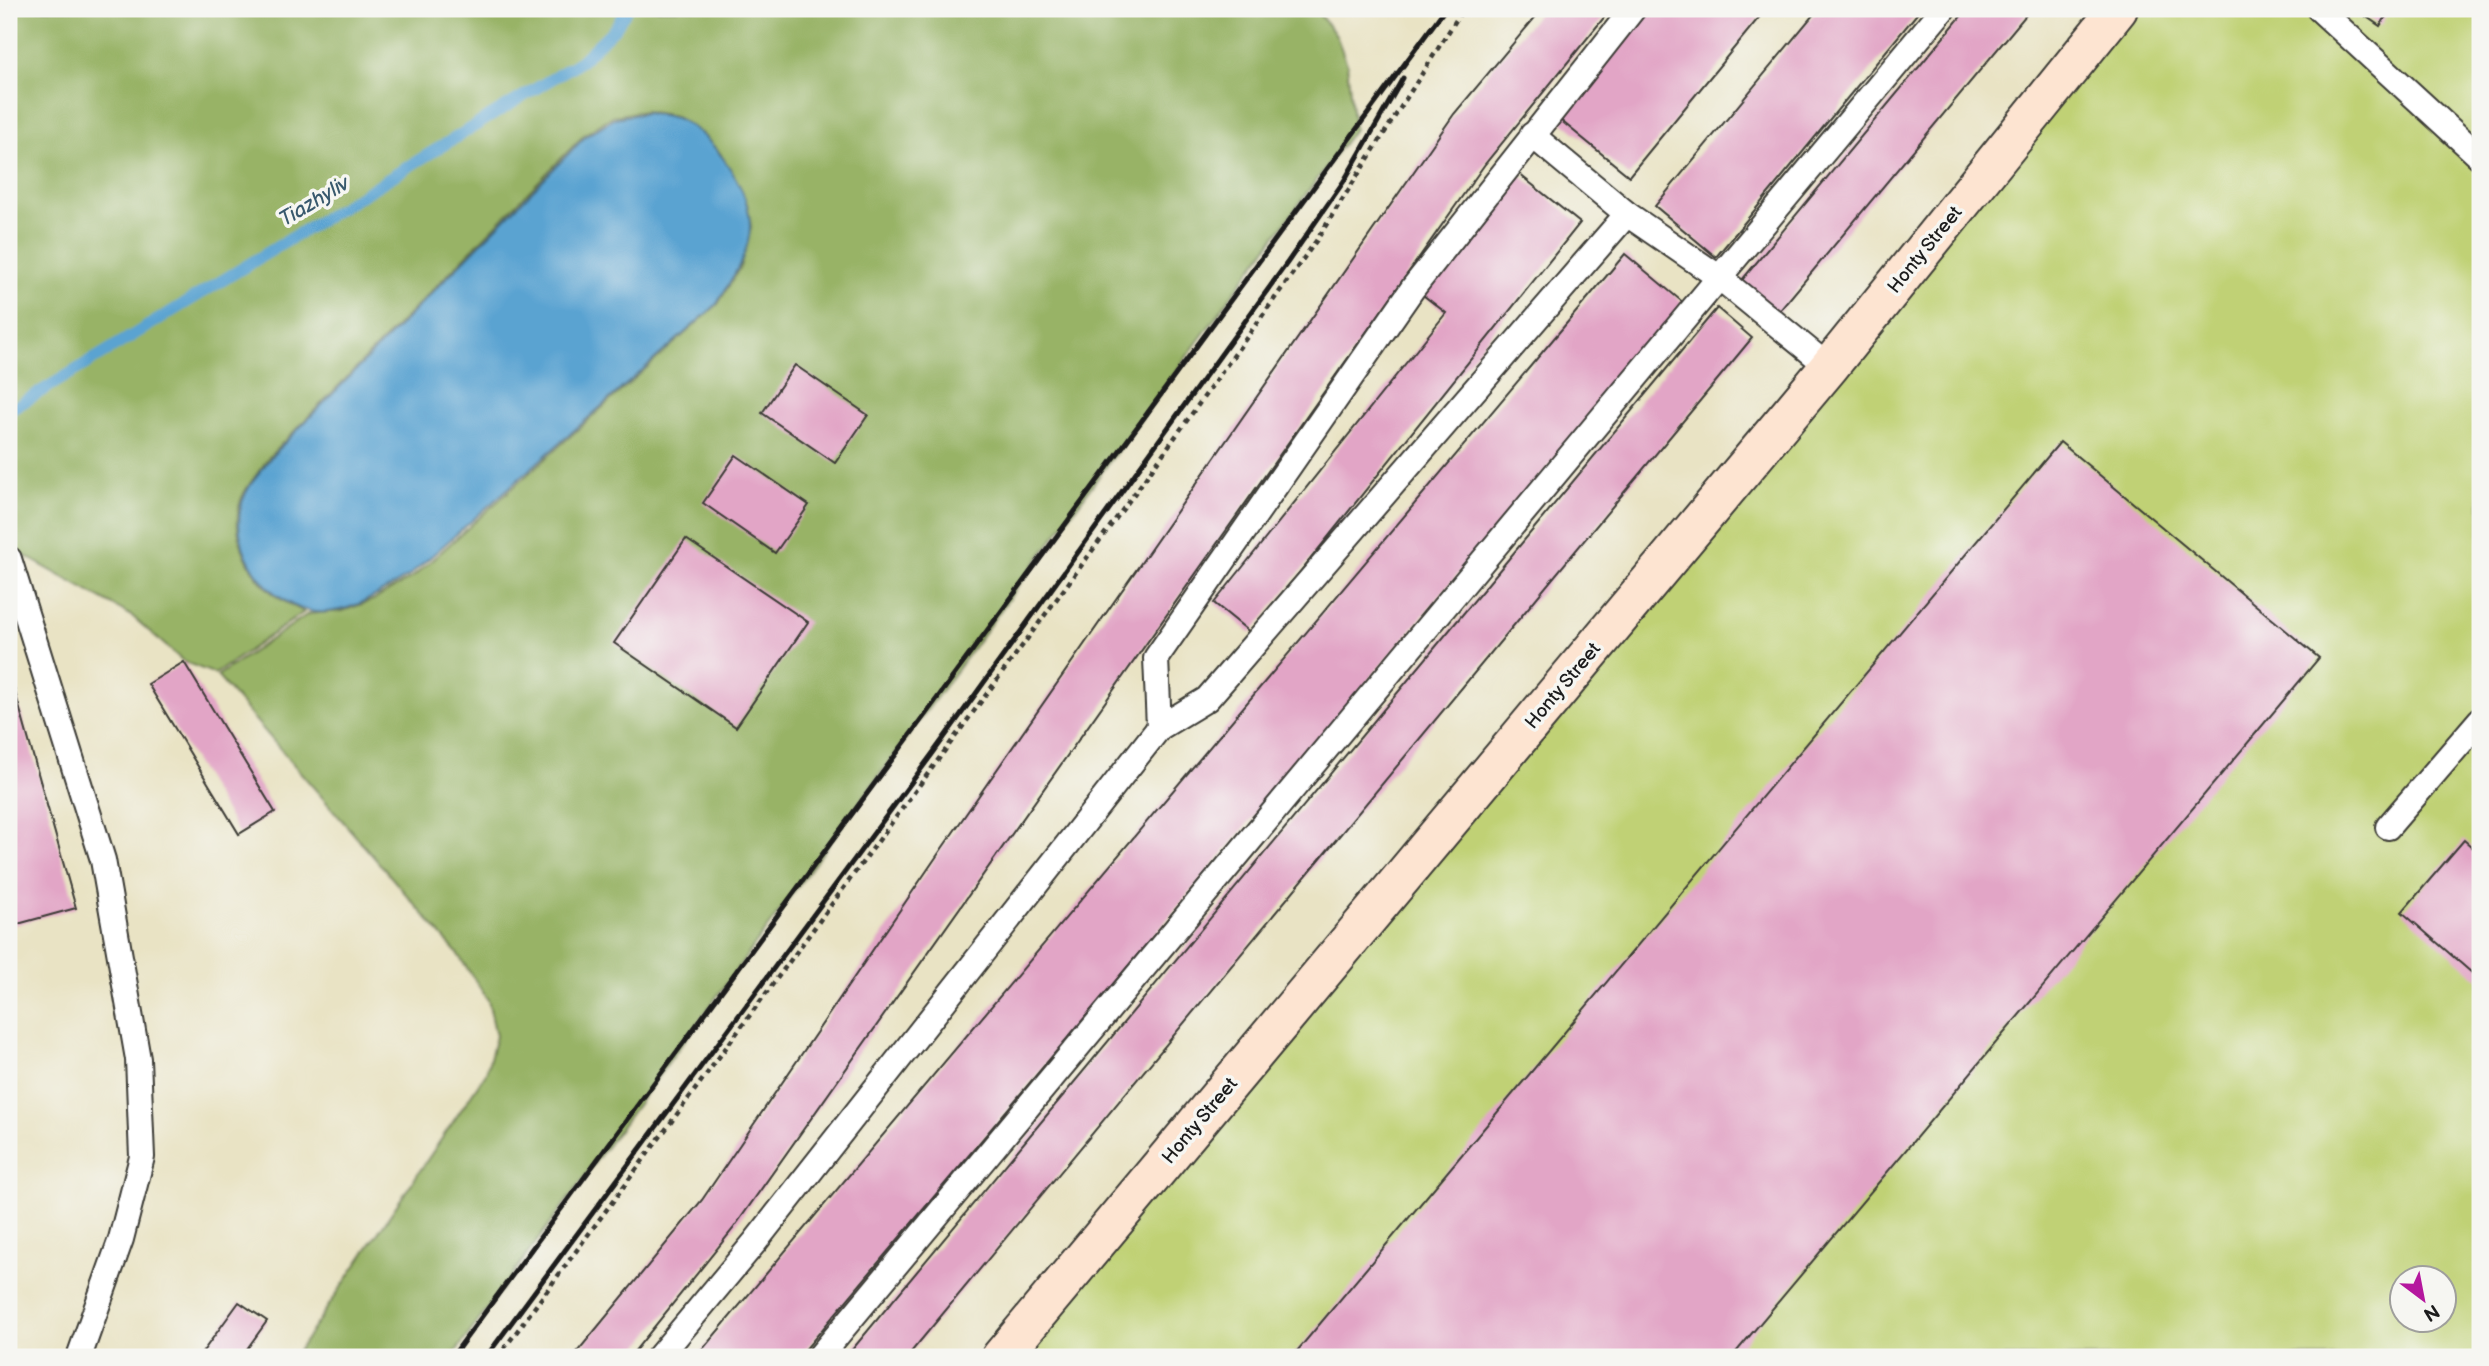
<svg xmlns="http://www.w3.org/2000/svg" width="2489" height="1366" viewBox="0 0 2489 1366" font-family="'Balsamiq Sans',sans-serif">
	<rect width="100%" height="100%" fill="#f6f6f2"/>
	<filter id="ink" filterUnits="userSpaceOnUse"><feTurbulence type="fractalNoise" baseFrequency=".0143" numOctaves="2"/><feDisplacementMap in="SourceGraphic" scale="14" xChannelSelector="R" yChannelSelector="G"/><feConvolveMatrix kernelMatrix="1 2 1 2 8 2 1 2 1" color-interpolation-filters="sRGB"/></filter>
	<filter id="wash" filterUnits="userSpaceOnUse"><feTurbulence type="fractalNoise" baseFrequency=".00686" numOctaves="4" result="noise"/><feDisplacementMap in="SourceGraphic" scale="28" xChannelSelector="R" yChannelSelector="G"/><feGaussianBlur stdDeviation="1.57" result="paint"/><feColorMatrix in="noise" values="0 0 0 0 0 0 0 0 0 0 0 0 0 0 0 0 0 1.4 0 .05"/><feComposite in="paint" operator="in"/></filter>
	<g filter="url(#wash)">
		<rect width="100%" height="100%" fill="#e9e3c4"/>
		<path fill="#c0d174" stroke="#6e7648" stroke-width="2" fill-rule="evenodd" d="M2118,9H2480V1357H1001ZM2402,1278H2444V1320H2402Z"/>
		<path fill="#98b366" stroke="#5a6841" stroke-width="2" d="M9,9H1315L1336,35L1347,64L1354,129L452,1357H294L486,1073L496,1036L488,1000L457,953L217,676L308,614L343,611L373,600L413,577L718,304L740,267L751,227L747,203L720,153L702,134L675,116L645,111L613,116L584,135L269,457C261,469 251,481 244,493C227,527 247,574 276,596C284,602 295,607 304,612L215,674L184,662L132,616L9,547Z"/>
		<path fill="#5aa3d1" stroke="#3b6076" stroke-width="2" d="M646,113C656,115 669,115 678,119C713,135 750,187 750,227C750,254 729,283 716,305L409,576C381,593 344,618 309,611C262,600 223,538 246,493C252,480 263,469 271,457L586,136L615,118Z"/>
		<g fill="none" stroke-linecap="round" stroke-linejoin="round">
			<polyline stroke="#5aa3d1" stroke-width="12" points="9,411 581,61 615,28 627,9"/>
		</g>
		<g id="blocks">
			<g fill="#e2a5c6">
				<polygon points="1542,9 1611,9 1485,164 733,1229 630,1357 573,1357 702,1200 943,847 1454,114"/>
				<polygon points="1649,9 1766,9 1629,176 1559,119"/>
				<polygon points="1818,9 1921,9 1716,257 1655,206"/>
				<polygon points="1967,9 2031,9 1777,314 1742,280"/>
				<polygon points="2355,9 2391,9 2380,26"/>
				<polygon points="1519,174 1580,223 1251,633 1214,603 1446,313 1423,295"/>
				<polygon points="1625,254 1685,304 799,1357 696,1357"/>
				<polygon points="1717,308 1752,338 907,1357 846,1357"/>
				<polygon points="795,365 868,415 835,463 762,413"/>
				<polygon points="2060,442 2319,658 1732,1357 1292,1357"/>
				<polygon points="736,455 809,505 775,553 703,503"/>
				<polygon points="686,539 808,622 736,727 614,643"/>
				<polygon points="184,662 275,812 239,834 148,684"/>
				<polygon points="10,674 76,908 14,925 9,907"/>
				<polygon points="2464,840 2480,854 2480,980 2402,912"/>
				<polygon points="239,1302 267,1321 244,1353 249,1357 199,1357"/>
			</g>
		</g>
	</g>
	<g filter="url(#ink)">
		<use href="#blocks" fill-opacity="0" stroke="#3b3a35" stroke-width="2"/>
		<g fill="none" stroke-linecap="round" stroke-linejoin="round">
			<defs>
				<g id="lane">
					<polyline points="2319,9 2480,157"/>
					<polyline points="1532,135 1627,214 1720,278 1829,367"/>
					<polyline points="9,559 103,860 138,1059 142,1157 121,1239 79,1357"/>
					<polyline points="1159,728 1156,658 1413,288 1633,9"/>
					<polyline points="2388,827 2480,720"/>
					<polyline points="659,1357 755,1242 1159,728 1207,699 1627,214"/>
					<polyline points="819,1357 1943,9"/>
				</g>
				<polyline id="secondary" points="1001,1357 1829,367 2118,9"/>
			</defs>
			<use href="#lane" stroke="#3b3a35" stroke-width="28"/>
			<use href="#secondary" stroke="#3b3a35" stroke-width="42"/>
			<polyline stroke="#3b3a35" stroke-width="4.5" stroke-dasharray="5 5" stroke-linecap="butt" points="498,1357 1137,490 1316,241 1463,9"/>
			<use href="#lane" stroke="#fff" stroke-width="24"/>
			<use href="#secondary" stroke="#fde4d1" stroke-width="38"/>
			<g stroke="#1c1c1c" stroke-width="5">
				<polyline points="452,1357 1445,9"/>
				<polyline points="486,1357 933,753 1287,263 1344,181 1403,78"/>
			</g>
		</g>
	</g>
	<g text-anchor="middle" stroke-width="7" stroke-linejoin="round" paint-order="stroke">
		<g font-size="19" fill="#1c1c1c" stroke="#f6f6f2">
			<text transform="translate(1924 249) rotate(-51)" y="7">Honty Street</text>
			<text transform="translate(1562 685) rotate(-50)" y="7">Honty Street</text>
			<text transform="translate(1199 1120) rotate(-50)" y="7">Honty Street</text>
		</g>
		<g font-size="21" font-style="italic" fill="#38596d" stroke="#f6f6f2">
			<text transform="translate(314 201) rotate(-31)" y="7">Tiazhyliv</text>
		</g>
	</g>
	<rect width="2489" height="1366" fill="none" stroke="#f6f6f2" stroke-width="35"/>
	<g transform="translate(2423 1299) rotate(148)"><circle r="33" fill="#f6f6f2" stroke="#9f9f9c" stroke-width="2"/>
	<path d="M0-5L12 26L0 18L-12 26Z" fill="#b5179e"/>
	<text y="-10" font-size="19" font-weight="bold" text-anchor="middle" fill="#1c1c1c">N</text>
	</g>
</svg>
